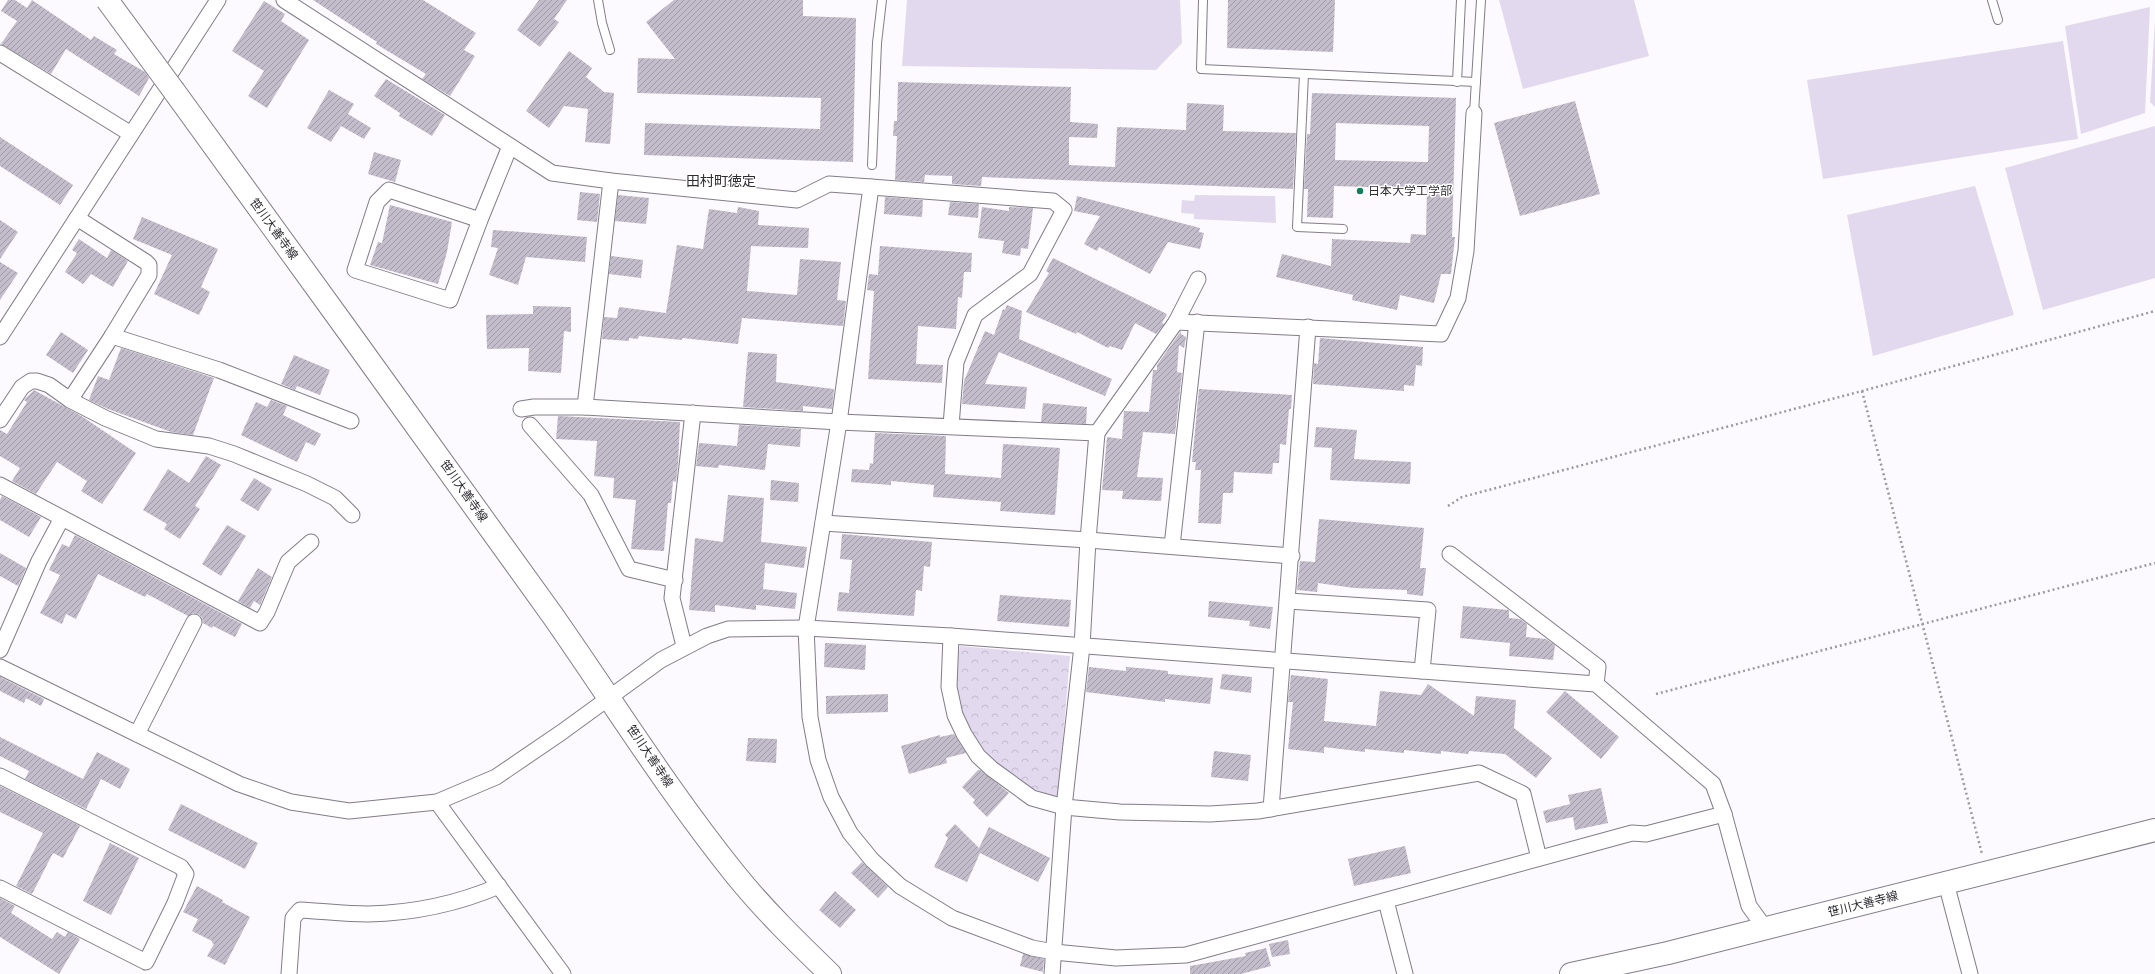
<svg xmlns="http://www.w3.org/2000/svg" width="2155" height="974" viewBox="0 0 2155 974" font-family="'PT Sans','Noto Sans JP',sans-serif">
	<defs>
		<pattern id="park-crowns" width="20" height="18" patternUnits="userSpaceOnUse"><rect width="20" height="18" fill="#e3d9ef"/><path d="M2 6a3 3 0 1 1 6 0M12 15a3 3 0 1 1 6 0" fill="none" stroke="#c3bacd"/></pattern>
		<pattern id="building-hatch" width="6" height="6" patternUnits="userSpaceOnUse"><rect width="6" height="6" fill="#c3bdcb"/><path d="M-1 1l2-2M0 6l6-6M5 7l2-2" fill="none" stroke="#9f9aa5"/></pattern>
	</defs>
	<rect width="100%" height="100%" fill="#fcf9ff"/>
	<g fill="#e3d9ef">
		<polygon points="907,0 1180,0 1182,43 1156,70 902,66"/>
		<polygon points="1499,0 1634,0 1649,56 1523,89"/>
		<polygon points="2150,7 2145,113 2081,134 2065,26"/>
		<polygon points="2155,20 2155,107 2150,102"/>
		<polygon points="2063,41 2078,139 1823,179 1807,80"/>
		<polygon points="2155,126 2155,278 2043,310 2005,168"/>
		<polygon points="1975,186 2014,315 1873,356 1847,215"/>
		<polygon points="1195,195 1275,196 1276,223 1194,219 1194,214 1181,213 1182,200 1194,201"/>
	</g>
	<polygon fill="url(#park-crowns)" points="960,646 1070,656 1058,798 1028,787 993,761 977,744 960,715 954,679"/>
	<g fill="url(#building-hatch)" fill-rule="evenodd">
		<polygon points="8,0 15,0 27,8 32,0 91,40 94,36 117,50 114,54 145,72 149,78 139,96 66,49 51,74 1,44 17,21 1,11"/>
		<polygon points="313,0 423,0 476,33 464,50 475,56 450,96 422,79 426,74 376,44 377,42"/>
		<polygon points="539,0 567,0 554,19 559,22 540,47 517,30"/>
		<polygon points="674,0 803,0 803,16 856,18 853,162 644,155 645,123 820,129 821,98 637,93 638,58 675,59 646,22"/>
		<polygon points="1228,0 1335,0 1333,52 1227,48"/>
		<polygon points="264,1 285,14 281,21 309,40 267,108 248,96 264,71 232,51"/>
		<polygon points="569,51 592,68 586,77 604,92 614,93 610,144 585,142 588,109 564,106 549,128 526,111"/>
		<polygon points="386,79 445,115 432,136 399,116 400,113 374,96"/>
		<polygon points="898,82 1071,87 1070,122 1098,124 1097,138 1069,137 1069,165 1115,167 1117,127 1186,130 1187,103 1224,105 1223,131 1296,133 1293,189 982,177 981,186 952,184 952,176 925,175 924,182 895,180 897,136 893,136 894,121 897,121"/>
		<polygon points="329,90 354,104 348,114 371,128 364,139 341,126 331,142 307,128"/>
		<path d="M1312,93L1456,98L1452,237H1455L1451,274H1441L1434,303L1400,295L1397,310L1352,300L1353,295L1276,277L1282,254L1331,266L1332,239L1410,243L1411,234L1426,235L1427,189L1334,186L1333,218L1307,217L1308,189H1304L1307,134H1310ZM1336,123L1429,126L1428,162L1335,160Z"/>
		<polygon points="1575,101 1600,194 1520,216 1494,123"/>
		<polygon points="0,137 73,185 60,205 0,166"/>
		<polygon points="374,152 401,160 395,182 368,174"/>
		<polygon points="580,192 600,194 597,222 577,220"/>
		<polygon points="618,195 649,198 646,224 615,221"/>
		<polygon points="1077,196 1200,228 1199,232 1204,233 1200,249 1168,242 1150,274 1099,247 1097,251 1084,244 1100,216 1074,211"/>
		<polygon points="885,197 923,200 922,217 884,214"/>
		<polygon points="950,202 979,204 978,218 948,215"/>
		<polygon points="390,205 452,222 447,252 438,284 370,265 378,242 382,243"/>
		<polygon points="738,207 759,211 758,225 809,228 808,248 751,246 747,291 797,295 800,259 841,262 837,300 846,301 843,326 742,318 738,344 682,338 682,340 639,336 638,339 629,338 629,341 602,339 604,317 617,318 619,307 666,313 677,245 703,249 709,209 737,213"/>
		<polygon points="982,207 1009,211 1009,207 1033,208 1028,249 1021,248 1020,256 1002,253 1004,241 978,238"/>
		<polygon points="142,217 218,249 201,287 210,292 199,315 154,294 172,255 133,239"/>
		<polygon points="0,220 18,232 0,259"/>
		<polygon points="493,230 587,237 585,262 526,257 518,285 489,275 498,248 491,247"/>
		<polygon points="79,239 107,258 111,250 128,261 113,287 91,274 83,284 65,272 77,253 72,250"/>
		<polygon points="880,246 972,253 971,272 964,272 962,298 958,297 956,329 918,326 916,364 943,365 942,383 868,379 874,291 867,290 869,274 878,275"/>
		<polygon points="611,256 643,260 641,278 609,274"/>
		<polygon points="1053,258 1167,314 1162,323 1164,324 1156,334 1135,323 1122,350 1110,346 1108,348 1077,332 1076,334 1026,312 1049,273 1046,271"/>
		<polygon points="0,262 18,273 0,300"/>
		<polygon points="1007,305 1022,311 1019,339 1112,379 1105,396 999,352 985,384 1027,387 1025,409 962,404 964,381 985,331 994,335 1003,309 1005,310"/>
		<polygon points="533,306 571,307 571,332 564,331 561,373 528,371 529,348 487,349 486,315 533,314"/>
		<polygon points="1181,331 1181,334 1186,337 1184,348 1179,345 1177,372 1182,373 1175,434 1143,432 1137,477 1163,478 1161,501 1122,499 1123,491 1102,490 1107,437 1122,439 1124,411 1149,412 1153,370 1157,370 1157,365"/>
		<polygon points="61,332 88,350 73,373 46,355"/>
		<polygon points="1320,338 1423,347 1422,366 1416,365 1414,386 1404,385 1404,391 1313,384 1314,363 1318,364"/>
		<polygon points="121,348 214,378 193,435 171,432 108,409 89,400 98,376 109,380"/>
		<polygon points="748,352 777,354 776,382 834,389 832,409 803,406 803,411 743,407"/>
		<polygon points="294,355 330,370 320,395 297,386 295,390 281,384"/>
		<polygon points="1199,389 1292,395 1291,409 1289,409 1286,445 1280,444 1279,463 1273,463 1272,474 1234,472 1233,493 1223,493 1221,524 1198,523 1201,470 1195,470 1196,462 1192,462"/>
		<polygon points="34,390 83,417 136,453 102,504 81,491 87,481 57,462 36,494 12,481 20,468 0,456 0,430 7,434 27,402 24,400"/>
		<polygon points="271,400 287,406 283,415 321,434 315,446 306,442 297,462 241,435 256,402 267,407"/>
		<polygon points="1043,403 1087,407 1086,424 1041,422"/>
		<polygon points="558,416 680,422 678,464 676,482 673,481 671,503 668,503 664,551 631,549 636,500 613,498 614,478 594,476 597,441 556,439"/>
		<polygon points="739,425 801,429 800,447 768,444 765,470 719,465 718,468 696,466 699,443 737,446"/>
		<polygon points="1316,427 1357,430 1354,459 1411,462 1410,484 1330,480 1332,448 1314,447"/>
		<polygon points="875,433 946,436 945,474 1001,478 1003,444 1060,448 1055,515 1000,511 1001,502 933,497 934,485 891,481 891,485 851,482 852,469 869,470 870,463 873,464"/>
		<polygon points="206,456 221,465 195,506 200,509 180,539 164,529 167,524 143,510 168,469 189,483"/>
		<polygon points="254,478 272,489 258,511 240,500"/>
		<polygon points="771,480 799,483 798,502 770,500"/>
		<polygon points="728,495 764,498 761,542 807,547 804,568 765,563 763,589 797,593 795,609 756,605 756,610 715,605 715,612 689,610 695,538 723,542"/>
		<polygon points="2,496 41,517 29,537 0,520 0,500"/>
		<polygon points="1319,519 1424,528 1420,568 1426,568 1423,596 1407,594 1407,590 1354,588 1318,583 1317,592 1297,590 1300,561 1315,562"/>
		<polygon points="227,525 246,536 221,576 202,564"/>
		<polygon points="842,534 932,542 930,567 924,566 922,591 916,590 914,616 837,611 839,592 849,593 852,560 840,559"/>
		<polygon points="75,535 242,624 235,637 213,626 212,628 203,623 202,617 198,614 193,613 188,616 147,594 145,597 98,574 76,619 66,614 62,624 40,613 60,575 49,570 62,544 69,547"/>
		<polygon points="0,553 26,568 18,586 0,576"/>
		<polygon points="258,568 272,577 260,605 254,601 250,608 238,601"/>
		<polygon points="1000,595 1071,600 1069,627 997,621"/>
		<polygon points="1209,601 1273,607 1270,629 1249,626 1250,621 1208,617"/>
		<polygon points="1463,606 1509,610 1509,618 1520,619 1527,624 1526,637 1546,639 1555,645 1553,660 1509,656 1510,643 1460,638"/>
		<polygon points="825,643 866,645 865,670 824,667"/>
		<polygon points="1089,667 1126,671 1126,667 1150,669 1168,671 1168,674 1213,678 1210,704 1165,699 1165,702 1086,692"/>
		<polygon points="1222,674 1252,677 1251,693 1220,689"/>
		<polygon points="1291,675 1328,679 1324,721 1376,726 1380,691 1421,695 1428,684 1474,716 1476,696 1516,700 1514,728 1552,758 1536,778 1505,754 1469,751 1468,754 1441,751 1441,754 1404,750 1404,753 1365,749 1365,752 1324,747 1324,753 1288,749 1293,702 1288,702"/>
		<polygon points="0,677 44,699 41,706 26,698 24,703 0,691"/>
		<polygon points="1565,691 1619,737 1601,759 1546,712"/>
		<polygon points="888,694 888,712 826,714 826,696"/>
		<polygon points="954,734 966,753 946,758 947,763 909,774 901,746 940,735 940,737"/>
		<polygon points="0,737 83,779 97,752 130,769 120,789 101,779 86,809 25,779 29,771 0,756"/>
		<polygon points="748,738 777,739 776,763 746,761"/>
		<polygon points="1214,751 1251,755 1248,781 1211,777"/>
		<polygon points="978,770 980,770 1009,793 987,817 973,803 975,800 962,787"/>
		<polygon points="0,786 80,826 63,858 53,853 32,894 16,886 43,833 0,812"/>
		<polygon points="1601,788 1608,823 1575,830 1573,817 1546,823 1543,811 1570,804 1568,795"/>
		<polygon points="181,804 258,843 245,869 168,830"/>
		<polygon points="955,824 979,848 989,827 1050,858 1038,882 980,853 967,882 934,867 948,838 945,835"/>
		<polygon points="110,843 139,858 111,915 83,901"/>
		<polygon points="1405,846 1411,873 1354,886 1348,859"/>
		<polygon points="862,862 888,887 878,898 851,873"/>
		<polygon points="197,886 223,900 222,902 250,917 225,965 207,956 214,944 212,943 212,941 192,931 198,919 183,912"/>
		<polygon points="835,891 856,910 840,928 819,910"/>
		<polygon points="0,898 15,906 11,913 52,939 57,932 65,937 68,932 80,939 59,974 0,937"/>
		<polygon points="1288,940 1290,954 1272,957 1269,944"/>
		<polygon points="1266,948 1271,966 1241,974 1190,974 1190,966 1246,956 1245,953"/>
		<polygon points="1023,954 1044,959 1043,972 1020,966"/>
	</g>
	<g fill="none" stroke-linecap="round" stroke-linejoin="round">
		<defs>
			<g id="lane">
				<polyline points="598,0 602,23 610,50"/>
				<polyline points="1203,0 1201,69 1476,82"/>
				<polyline points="1992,0 1998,20"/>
				<polyline points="1304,74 1297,227 1343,229"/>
				<polyline points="1457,82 1461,0"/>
				<polyline points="1474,113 1481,0"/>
				<polyline points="872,165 877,43 882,0"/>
			</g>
			<g id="street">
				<polyline points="284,0 552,173 611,181 797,200 829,184 871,187 839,422 806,628 810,717 818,760 831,797 850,833 872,860 900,886 952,918 1032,948 1054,952 1116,958 1186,955 1632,833 1646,834 1724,814 1749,906 1765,928"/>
				<polyline points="0,53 131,134"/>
				<polyline points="871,187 1053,201 1064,210 1030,274 975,315 956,362 951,426"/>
				<polyline points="480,220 389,190 377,202 355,270 450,300 480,220 510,146"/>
				<polyline points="1176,322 1198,279"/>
				<polyline points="112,336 219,370 351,421"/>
				<polyline points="0,337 218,0"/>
				<polyline points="70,400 112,336 149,275 149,265 146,262 77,218"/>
				<polyline points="585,407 611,181"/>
				<polyline points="521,409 534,407 585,407 839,422 1097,433 1176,322 1441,334 1458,298 1466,251 1474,113"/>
				<polyline points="0,420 22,387 31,381 37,381 49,385 70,400 105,418 144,434 156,439 209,446 234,454 307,484 335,498 352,515"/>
				<polyline points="530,425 591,495 629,569 675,580"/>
				<polyline points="0,485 260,623 267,612 288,562 311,542"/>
				<polyline points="823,523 1088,540 1292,556"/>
				<polyline points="1172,546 1197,322"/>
				<polyline points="1450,554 1598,667 1596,684"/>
				<polyline points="1288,601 1428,610 1422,671"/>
				<polyline points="951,636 949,687 955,715 964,734 978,756 992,769 1032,798 1064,807 1120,812 1210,814 1258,811 1479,773 1523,794 1539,858"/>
				<polyline points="684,646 672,598 693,413"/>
				<polyline points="0,650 39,561 62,518"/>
				<polyline points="0,667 239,784 291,802 349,811 437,802 496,777 562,732 661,660 707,636 728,629 806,628 951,636 1596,684 1713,784 1724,814"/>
				<polyline points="137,734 194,622"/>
				<polyline points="0,776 181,867 186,874 175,903 146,962 0,888"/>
				<polyline points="437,802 563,974"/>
				<polyline points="1271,809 1308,327"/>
				<polyline points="1946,883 1970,974"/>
				<polyline points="1386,901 1405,974"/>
				<path d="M289,974L293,918L300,910C322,911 345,914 368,914C413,913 457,904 499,886"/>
				<polyline points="1052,974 1064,807 1082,646 1088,540 1097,433"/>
			</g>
			<g id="secondary">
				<path d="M174,91C301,266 427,440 553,616C613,702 669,792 735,874C764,910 797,942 830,974"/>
				<polyline points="1571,974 1668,953 2155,830"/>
			</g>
		</defs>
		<use href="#lane" stroke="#827c88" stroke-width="10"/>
		<use href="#street" stroke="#827c88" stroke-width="17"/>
		<use href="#secondary" stroke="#827c88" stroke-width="24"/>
		<g stroke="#9c999f" stroke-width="2.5" stroke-dasharray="2 3" stroke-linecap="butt">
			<polyline points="1862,391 1982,854"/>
			<polyline points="1448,506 1462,497 1862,391 2155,311"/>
			<polyline points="1656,694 2155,563"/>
		</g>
		<use href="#lane" stroke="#fff" stroke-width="8"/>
		<use href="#street" stroke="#fff" stroke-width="15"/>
		<use href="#secondary" stroke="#fff" stroke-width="22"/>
		<defs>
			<polyline id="secondary-bridge" points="107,0 174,91"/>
		</defs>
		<use href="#secondary-bridge" stroke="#827c88" stroke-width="24" stroke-linecap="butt"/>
		<use href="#secondary-bridge" stroke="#fff" stroke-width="22"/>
	</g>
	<circle fill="#127f5b" stroke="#fff" stroke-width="1.5" cx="1360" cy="191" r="4"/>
	<g text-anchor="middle" stroke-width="3" stroke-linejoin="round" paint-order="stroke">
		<g font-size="12" fill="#2e2b31" stroke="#fff" text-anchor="start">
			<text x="1368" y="195">日本大学工学部</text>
		</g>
		<g font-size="12" fill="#2e2b31" stroke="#fff">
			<text transform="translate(274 229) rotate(54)" y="4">笹川大善寺線</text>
			<text transform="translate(464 491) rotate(55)" y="4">笹川大善寺線</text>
			<text transform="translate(650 756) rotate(56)" y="4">笹川大善寺線</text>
			<text transform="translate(1863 904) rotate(-14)" y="4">笹川大善寺線</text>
		</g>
		<g font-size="14" fill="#2e2b31" stroke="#fff">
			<text x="721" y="186">田村町徳定</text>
		</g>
	</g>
</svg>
